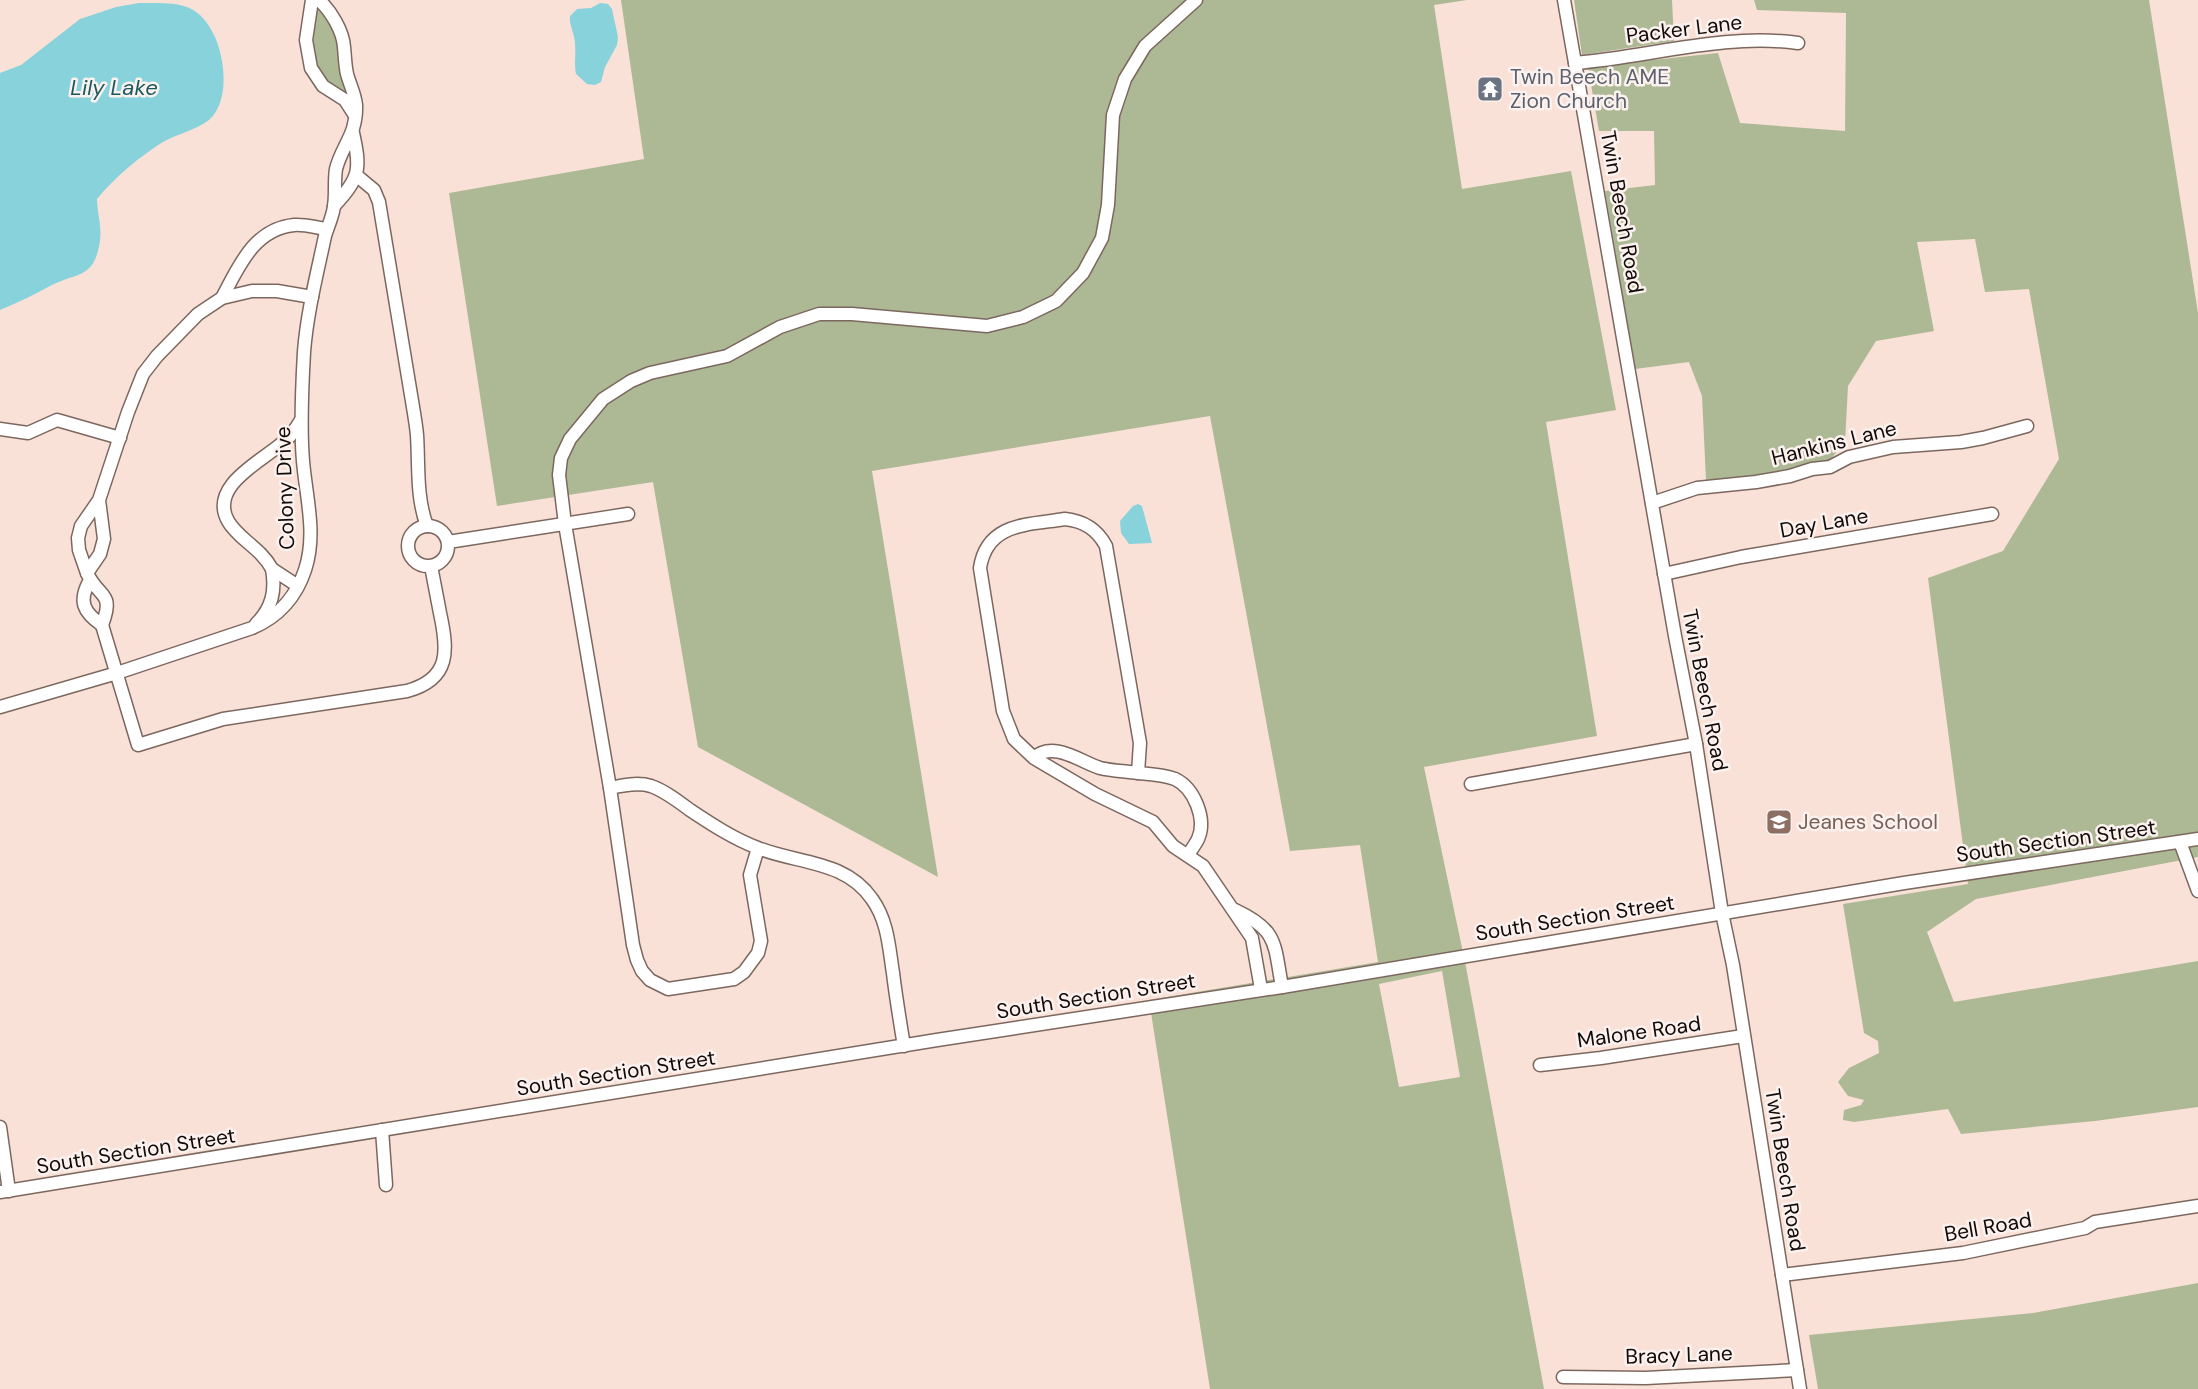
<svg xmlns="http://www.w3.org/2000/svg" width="2198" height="1389" viewBox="0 0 2198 1389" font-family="'DM Sans',sans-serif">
	<rect width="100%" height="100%" fill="#f9e1d7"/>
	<g fill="#adb995" fill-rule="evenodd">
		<path d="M621,0H1467L1434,5L1462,189L1571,171L1616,410L1546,422L1597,736L1424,767L1466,967L1544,1389H1210L1149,1000L1378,962L1360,845L1290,851L1210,416L872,471L938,877L698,747L653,482L497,506L449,193L644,159ZM1442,971L1460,1077L1399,1087L1379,984Z"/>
		<polygon points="1574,0 1672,0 1674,41 1582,55"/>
		<polygon points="1754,0 2149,0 2198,313 2198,857 1976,899 1927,932 1954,1002 2198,961 2198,1107 2095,1121 1961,1134 1948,1109 1854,1122 1843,1120 1844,1110 1861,1105 1864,1100 1848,1096 1838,1082 1849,1068 1879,1053 1878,1041 1864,1033 1843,904 1968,884 1928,578 2003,551 2059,459 2029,289 1985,292 1975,239 1917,242 1934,331 1876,341 1848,386 1845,442 1830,460 1755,476 1706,480 1702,396 1689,362 1635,369 1605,191 1655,185 1654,131 1599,131 1588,67 1718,53 1740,123 1845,131 1846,13 1757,10"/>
		<polygon points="317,5 336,31 349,98 319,76 308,41"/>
		<polygon points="2198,1283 2198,1389 1818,1389 1809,1335 2033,1313"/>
	</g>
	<g fill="#88d2dc">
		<path d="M139,3C176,3 198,0 215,37C225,60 230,101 209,120C196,130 177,134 163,142C139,157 115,177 97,199C97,212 102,227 100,240C95,280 76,272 50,286C34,295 17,303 0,310V73L21,65L80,19L116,7Z"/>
		<path d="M600,3L608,4L612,9L618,37L617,45L605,67L601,82L595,85L587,84L576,74C574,64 576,55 575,44C575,34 569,26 570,16L577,9L591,8Z"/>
		<polygon points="1138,504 1142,506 1152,543 1129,544 1121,533 1120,521 1133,506"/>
	</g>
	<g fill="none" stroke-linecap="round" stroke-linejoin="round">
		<defs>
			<g id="minor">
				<polyline points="312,0 306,40 311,68 323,86 345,100 354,114"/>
				<polyline points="1564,0 1675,636 1696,744 1722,913 1733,965 1800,1389"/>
				<path d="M1575,63C1649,57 1724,33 1798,43"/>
				<path d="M356,175L374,190L379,202L412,401C414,413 416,424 417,435C419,465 416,497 427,526"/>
				<path d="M334,206C360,178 361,169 353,133"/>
				<path d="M222,298C239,266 254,229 294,225C305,224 317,228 327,229"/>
				<polyline points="0,429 28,433 57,420 120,438"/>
				<polyline points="99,500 104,539 100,554 87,573 79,550 78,538 81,526 99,500 128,412 143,374 157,356 198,314 222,298 252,291 277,291 312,297"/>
				<polyline points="1652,503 1697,488 1756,482 1790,476 1812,469 1830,467 1849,457 1893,447 1961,442 1983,438 2027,426"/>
				<circle cx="428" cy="546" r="20"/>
				<polyline points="448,542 628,514"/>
				<path d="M272,569C260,547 238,539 228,521C207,483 270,458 290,436C294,431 298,425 301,420"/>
				<path d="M87,573C99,599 115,591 102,625C83,612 78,601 90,580"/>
				<polyline points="1664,574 1741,557 1992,514"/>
				<path d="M256,624C272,608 276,591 272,569L298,586"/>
				<path d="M102,625L138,745L223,719L407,691C451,679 448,650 440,613C437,597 434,582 431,566"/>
				<path d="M0,707L117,673L252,628C278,617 296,597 305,570C317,534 306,497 303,461C300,427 302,387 304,352C307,313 317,274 325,236C328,226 333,216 334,206C336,194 334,181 336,169C342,145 357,135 356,105C355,94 350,85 347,74C345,65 345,56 344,47C343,31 331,11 319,0"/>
				<path d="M1034,758C1053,740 1081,762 1100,768C1112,771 1125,771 1138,773L1140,743L1106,546C1097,529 1084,521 1065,519C1029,525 987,522 980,568L1003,711L1014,739L1034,758L1095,794L1153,822L1173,846L1203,866L1252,938L1261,989"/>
				<path d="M1138,773C1149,774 1164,775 1175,779C1194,788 1207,819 1198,839C1195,845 1191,850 1188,855"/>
				<polyline points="1471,784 1696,744"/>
				<polyline points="610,788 565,524 559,475 561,458 570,439 603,399 631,381 650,373 727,356 780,327 819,314 852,314 987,326 1023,317 1056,301 1083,273 1102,238 1108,205 1113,115 1125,79 1145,46 1196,0"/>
				<polyline points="2180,842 2198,891"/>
				<path d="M758,848L750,875L761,941L758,953L744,972L734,979L668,989L650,980L642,971L637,960L633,945L610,788C623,785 638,782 651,786C665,791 678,801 690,810C711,824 734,839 758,848C798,864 845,860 872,899C888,921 889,948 893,973C896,998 900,1022 904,1046"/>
				<path d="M1235,910C1278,930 1274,943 1282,987"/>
				<polyline points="1540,1065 1601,1058 1743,1036"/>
				<polyline points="0,1127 9,1191"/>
				<polyline points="382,1130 386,1185"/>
				<polyline points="0,1192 937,1040 1282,987 1904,883 2198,839"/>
				<polyline points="1782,1275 1963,1253 2085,1228 2095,1222 2198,1206"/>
				<polyline points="1563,1377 1646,1378 1797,1370"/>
			</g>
		</defs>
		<use href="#minor" stroke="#7c675f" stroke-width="15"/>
		<use href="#minor" stroke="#fff" stroke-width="12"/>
	</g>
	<defs>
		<symbol id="temple-square" viewBox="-11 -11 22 22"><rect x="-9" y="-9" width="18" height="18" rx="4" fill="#6b7280" stroke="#fbf1ee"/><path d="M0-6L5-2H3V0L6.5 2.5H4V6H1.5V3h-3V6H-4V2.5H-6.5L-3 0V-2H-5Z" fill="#fff"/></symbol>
		<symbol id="school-square" viewBox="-11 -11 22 22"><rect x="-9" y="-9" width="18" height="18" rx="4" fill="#8d6e63" stroke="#fbf1ee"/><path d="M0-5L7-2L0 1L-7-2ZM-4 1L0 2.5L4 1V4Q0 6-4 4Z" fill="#fff"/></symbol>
	</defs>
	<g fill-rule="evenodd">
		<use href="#temple-square" x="1475" y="74" width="30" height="30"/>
		<use href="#school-square" x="1764" y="807" width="30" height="30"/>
	</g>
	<g text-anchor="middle" stroke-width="5" stroke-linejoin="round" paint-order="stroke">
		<g font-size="21" fill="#120a07" stroke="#fbf1ee">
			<text transform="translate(1684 29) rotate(-7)" y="7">Packer Lane</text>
			<text transform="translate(1622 212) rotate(80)" y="7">Twin Beech Road</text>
			<text transform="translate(1834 443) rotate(-14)" y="7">Hankins Lane</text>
			<text transform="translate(285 488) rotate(-92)" y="7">Colony Drive</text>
			<text transform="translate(1824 523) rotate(-10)" y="7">Day Lane</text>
			<text transform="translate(1705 690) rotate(79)" y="7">Twin Beech Road</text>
			<text transform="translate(2056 841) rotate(-8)" y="7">South Section Street</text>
			<text transform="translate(1575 918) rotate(-9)" y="7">South Section Street</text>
			<text transform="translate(1096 996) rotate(-9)" y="7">South Section Street</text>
			<text transform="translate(1639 1032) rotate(-8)" y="7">Malone Road</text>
			<text transform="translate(616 1073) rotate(-9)" y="7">South Section Street</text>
			<text transform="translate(136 1151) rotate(-9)" y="7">South Section Street</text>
			<text transform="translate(1785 1170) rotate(81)" y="7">Twin Beech Road</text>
			<text transform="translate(1988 1227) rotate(-10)" y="7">Bell Road</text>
			<text transform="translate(1679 1355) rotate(-2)" y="7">Bracy Lane</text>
		</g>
		<g font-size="21" fill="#5b616d" stroke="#fbf1ee" text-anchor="start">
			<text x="1510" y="84">Twin Beech AME<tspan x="1510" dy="24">Zion Church</tspan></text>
		</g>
		<g font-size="21" fill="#785e54" stroke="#fbf1ee" text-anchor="start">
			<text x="1798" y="829">Jeanes School</text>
		</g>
		<g font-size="22" font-style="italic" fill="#19585f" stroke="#fbf1ee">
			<text x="114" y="95">Lily Lake</text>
		</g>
	</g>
</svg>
